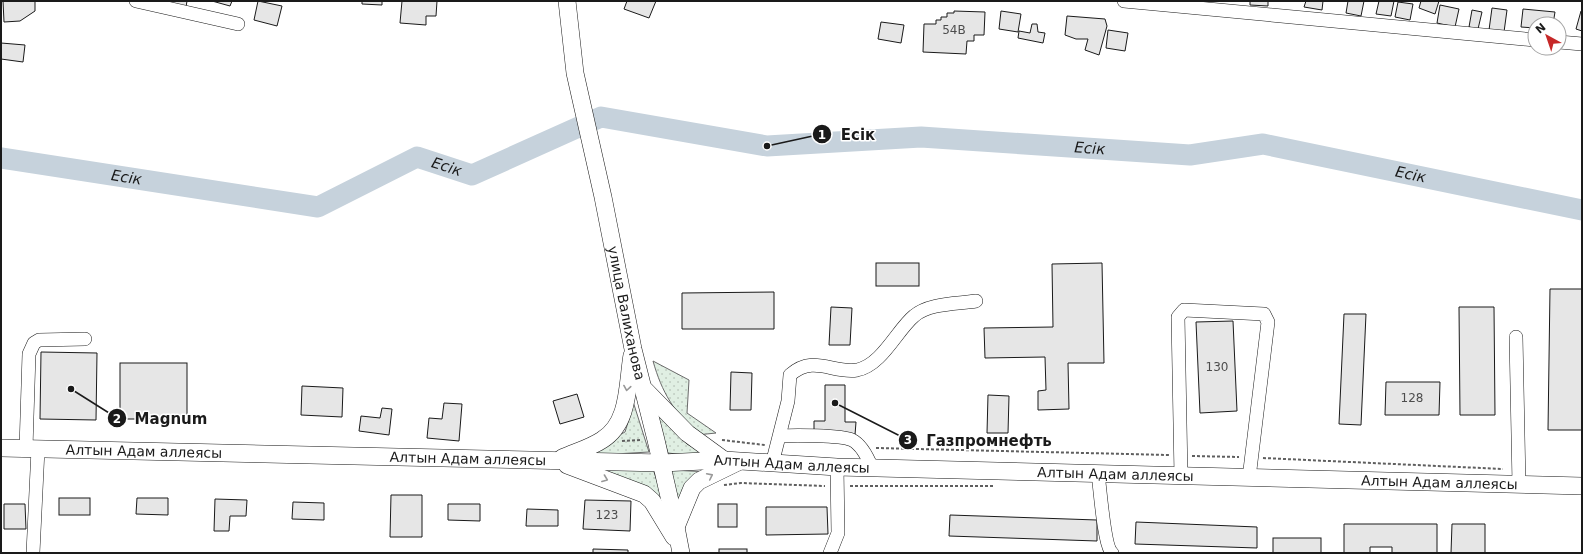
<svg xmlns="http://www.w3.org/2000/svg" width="1583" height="554" viewBox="0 0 1583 554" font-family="'DejaVu Sans',sans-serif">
	<defs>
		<pattern id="grass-dots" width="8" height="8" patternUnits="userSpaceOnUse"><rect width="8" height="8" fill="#e0efe3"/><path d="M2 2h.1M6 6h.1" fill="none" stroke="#c0ccc2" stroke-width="1.8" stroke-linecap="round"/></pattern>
	</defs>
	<rect width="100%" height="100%" fill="#fff"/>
	<g fill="url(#grass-dots)" stroke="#6a6a6a">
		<path d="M653,361L689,380L687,413L716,433L697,435C674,411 662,393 653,361Z"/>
		<polygon points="631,395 649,452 580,456 625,432 630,416"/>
		<polygon points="651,398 687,444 712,458 668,453"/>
		<polygon points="601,468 653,469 669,517"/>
		<polygon points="670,470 710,472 677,509"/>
	</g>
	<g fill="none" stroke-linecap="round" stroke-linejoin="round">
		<path stroke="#c6d2dc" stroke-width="21" id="s1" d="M1,158L318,207L417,157L472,175L601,117L767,146L921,137L1190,155L1263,144L1582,210"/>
	</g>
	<g fill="#e6e6e6" stroke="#1a1a1a">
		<polygon points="3,1 35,1 35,11 20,21 4,22"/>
		<polygon points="162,1 187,1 186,7"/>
		<polygon points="212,1 232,1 230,6"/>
		<polygon points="258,1 282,6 277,26 254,20"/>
		<polygon points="362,1 382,1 382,5 362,4"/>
		<polygon points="402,1 437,1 436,16 426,16 426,25 400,23"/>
		<polygon points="627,1 656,1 649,18 624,9"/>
		<polygon points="1250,1 1268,1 1268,6 1250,5"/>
		<polygon points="1306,1 1323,1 1322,10 1304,7"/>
		<polygon points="1348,1 1364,1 1361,16 1346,13"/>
		<polygon points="1379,1 1394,1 1391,16 1376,14"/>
		<polygon points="1421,1 1439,1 1435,14 1419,8"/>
		<polygon points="1398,2 1413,4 1410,20 1395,17"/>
		<polygon points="1440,5 1459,9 1455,27 1437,23"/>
		<polygon points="1492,8 1507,10 1504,32 1489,30"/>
		<polygon points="1523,9 1555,12 1553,24 1540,22 1539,24 1535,24 1535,28 1521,27"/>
		<polygon points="1472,10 1482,12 1478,29 1469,27"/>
		<polygon points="954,11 985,12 984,35 974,35 974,41 967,41 966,54 923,52 924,24 936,24 936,20 941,20 941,17 947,17 947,13 954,13"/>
		<polygon points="1001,11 1021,14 1018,32 999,29"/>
		<polygon points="1581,11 1582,11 1582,31 1576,29"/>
		<polygon points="1067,16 1105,19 1107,26 1099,55 1085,50 1088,39 1076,39 1065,35"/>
		<polygon points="881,22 904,25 901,43 878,39"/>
		<polygon points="1032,24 1037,24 1038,32 1045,33 1043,43 1018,38 1019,31 1030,33"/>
		<polygon points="1108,30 1128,33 1125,51 1106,48"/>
		<polygon points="1,43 25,45 23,62 1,59"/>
		<rect x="876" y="263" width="43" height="23"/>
		<polygon points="1102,263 1104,363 1068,363 1069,409 1038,410 1038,391 1046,390 1045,357 985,358 984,328 1053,327 1052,264"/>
		<polygon points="1550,289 1582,289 1582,430 1548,430"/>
		<polygon points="774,292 774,329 682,329 682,293"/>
		<polygon points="831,307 852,308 850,345 829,345"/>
		<polygon points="1459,307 1494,307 1495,415 1460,415"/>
		<polygon points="1344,314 1366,314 1361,425 1339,424"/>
		<polygon points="1233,321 1237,411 1200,413 1196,322"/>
		<polygon points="41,352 97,353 96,420 40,419"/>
		<rect x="120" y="363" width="67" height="56"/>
		<polygon points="731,372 752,373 751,410 730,410"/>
		<polygon points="1386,382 1440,382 1439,415 1385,415"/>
		<polygon points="825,385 845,385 845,422 856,422 855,435 814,435 814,421 825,421"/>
		<polygon points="302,386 343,388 342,417 301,415"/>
		<polygon points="577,394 584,417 560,424 553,401"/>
		<polygon points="988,395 1009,396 1008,433 987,433"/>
		<polygon points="444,403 462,404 459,441 427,438 429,418 442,419"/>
		<polygon points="382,408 392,409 389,435 359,431 361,416 380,418"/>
		<polygon points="391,495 422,495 422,537 390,537"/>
		<rect x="59" y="498" width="31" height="17"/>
		<polygon points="137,498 168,498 168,515 136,514"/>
		<polygon points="215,499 247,500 246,516 230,516 229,531 214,531"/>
		<polygon points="585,500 631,501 630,531 583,529"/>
		<polygon points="293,502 324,503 324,520 292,519"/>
		<polygon points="4,504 25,504 26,529 4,529"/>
		<polygon points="448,504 480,504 480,521 448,520"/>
		<rect x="718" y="504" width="19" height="23"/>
		<polygon points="766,507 827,507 828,534 766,535"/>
		<polygon points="527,509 558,510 558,526 526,526"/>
		<polygon points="950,515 1097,520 1097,541 949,536"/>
		<polygon points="1136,522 1257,527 1257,548 1135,544"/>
		<polygon points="1344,524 1437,524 1437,553 1392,553 1392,547 1370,547 1370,553 1344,553"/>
		<polygon points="1452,524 1485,524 1485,553 1451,553"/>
		<rect x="1273" y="538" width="48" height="15"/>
		<polygon points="593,549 628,550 628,553 593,553"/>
		<rect x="719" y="549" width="28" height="4"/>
	</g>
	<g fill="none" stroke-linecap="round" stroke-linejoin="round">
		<defs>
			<g id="minor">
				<polyline points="136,1 238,24"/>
				<polyline points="1124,1 1535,40"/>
				<polyline points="1559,42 1582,44"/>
				<polyline points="1516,337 1519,484"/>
				<path d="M780,436C792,435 842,435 852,440C862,445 868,458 872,468"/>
				<polyline points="26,448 29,354 34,343 39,340 85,339"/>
				<path d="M772,464L788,401L790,375C814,354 833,374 857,370C882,365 897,330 914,316C929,303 957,304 976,301"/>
				<path d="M1098,474C1100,487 1104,546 1112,553"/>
				<polyline points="1181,476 1178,317 1184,310 1264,314 1268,322 1249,478"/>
				<polyline points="33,553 38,449"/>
				<polyline points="830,553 838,533 837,467"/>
			</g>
			<g id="major">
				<path id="s2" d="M567,1L575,73L603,197L633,349L656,440L676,527L681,553"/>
				<polyline points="645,390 687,433 724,460"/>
				<path id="s3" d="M1,448L662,463L724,460L837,467L1582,486"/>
				<path d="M562,458C575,452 590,448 602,440C630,423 627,384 632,355"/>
				<polyline points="567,465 644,494 652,501 674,537"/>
				<polyline points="676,527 692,488 699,481 738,462"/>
			</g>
		</defs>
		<use href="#minor" stroke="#1a1a1a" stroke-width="14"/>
		<use href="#major" stroke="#1a1a1a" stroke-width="18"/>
		<g stroke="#5f5f5f" stroke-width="2" stroke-dasharray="3 2" stroke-linecap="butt">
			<polyline points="722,440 765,445"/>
			<polyline points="622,441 642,440"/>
			<polyline points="876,448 1169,455"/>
			<polyline points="1192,456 1239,457"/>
			<polyline points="1263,458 1503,469"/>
			<polyline points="724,485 741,483 825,486"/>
			<polyline points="850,486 995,486"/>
		</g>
		<use href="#minor" stroke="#fff" stroke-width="13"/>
		<use href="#major" stroke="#fff" stroke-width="17"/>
	</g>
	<defs><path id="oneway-chevron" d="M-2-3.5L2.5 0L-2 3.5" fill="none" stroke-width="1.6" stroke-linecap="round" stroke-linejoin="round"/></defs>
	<g stroke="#989898">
		<use href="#oneway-chevron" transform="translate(627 388) rotate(99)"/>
		<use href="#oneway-chevron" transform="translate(710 476) rotate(-26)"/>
		<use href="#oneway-chevron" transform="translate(605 479) rotate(21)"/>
	</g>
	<g text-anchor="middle" stroke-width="3" stroke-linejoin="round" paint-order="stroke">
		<g font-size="12" fill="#4d4d4d">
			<text x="954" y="34">54В</text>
			<text x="1217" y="371">130</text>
			<text x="1412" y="402">128</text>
			<text x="607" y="519">123</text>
		</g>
		<g font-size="14" fill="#1a1a1a" stroke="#fff">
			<text dy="5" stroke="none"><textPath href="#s2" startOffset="318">улица Валиханова</textPath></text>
			<text dy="5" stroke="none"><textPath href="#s3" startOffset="143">Алтын Адам аллеясы</textPath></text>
			<text dy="5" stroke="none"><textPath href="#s3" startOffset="467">Алтын Адам аллеясы</textPath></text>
			<text dy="5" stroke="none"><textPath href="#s3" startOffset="791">Алтын Адам аллеясы</textPath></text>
			<text dy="5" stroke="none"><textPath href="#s3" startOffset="1115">Алтын Адам аллеясы</textPath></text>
			<text dy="5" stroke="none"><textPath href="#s3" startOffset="1439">Алтын Адам аллеясы</textPath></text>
		</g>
		<g font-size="15" font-style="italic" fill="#1a1a1a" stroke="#fff">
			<text dy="5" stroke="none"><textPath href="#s1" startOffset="1123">Есік</textPath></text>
			<text dy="5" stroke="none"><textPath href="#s1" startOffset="463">Есік</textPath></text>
			<text dy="5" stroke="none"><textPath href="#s1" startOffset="1448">Есік</textPath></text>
			<text dy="5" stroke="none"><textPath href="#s1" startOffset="127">Есік</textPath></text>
		</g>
	</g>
	<path fill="none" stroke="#1a1a1a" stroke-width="1.5" d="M767 146L822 134M71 389L117 418M835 403L908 440"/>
	<g fill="#1a1a1a" stroke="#fff" stroke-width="1.5">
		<circle cx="767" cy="146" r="4"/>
		<circle cx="71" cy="389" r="4"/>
		<circle cx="835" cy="403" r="4"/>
		<circle cx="822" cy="134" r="10"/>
		<circle cx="117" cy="418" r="10"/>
		<circle cx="908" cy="440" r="10"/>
	</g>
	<g font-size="12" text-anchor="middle" font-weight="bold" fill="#fff">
		<text x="822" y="139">1</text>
		<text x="117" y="423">2</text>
		<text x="908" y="444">3</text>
	</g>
	<g font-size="15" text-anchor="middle" font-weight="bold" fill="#1a1a1a" stroke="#fff" stroke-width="3" stroke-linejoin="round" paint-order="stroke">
		<text x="858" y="140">Есік</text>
		<text x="171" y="424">Magnum</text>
		<text x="989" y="446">Газпромнефть</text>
	</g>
	<rect width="1583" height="554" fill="none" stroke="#1a1a1a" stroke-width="4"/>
	<g transform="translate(1547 36) rotate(320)"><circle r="19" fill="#ffffff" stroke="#a3a3a3"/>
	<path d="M0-3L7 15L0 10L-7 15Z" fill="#c62828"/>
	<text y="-6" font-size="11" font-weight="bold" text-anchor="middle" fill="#1a1a1a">N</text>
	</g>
</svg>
